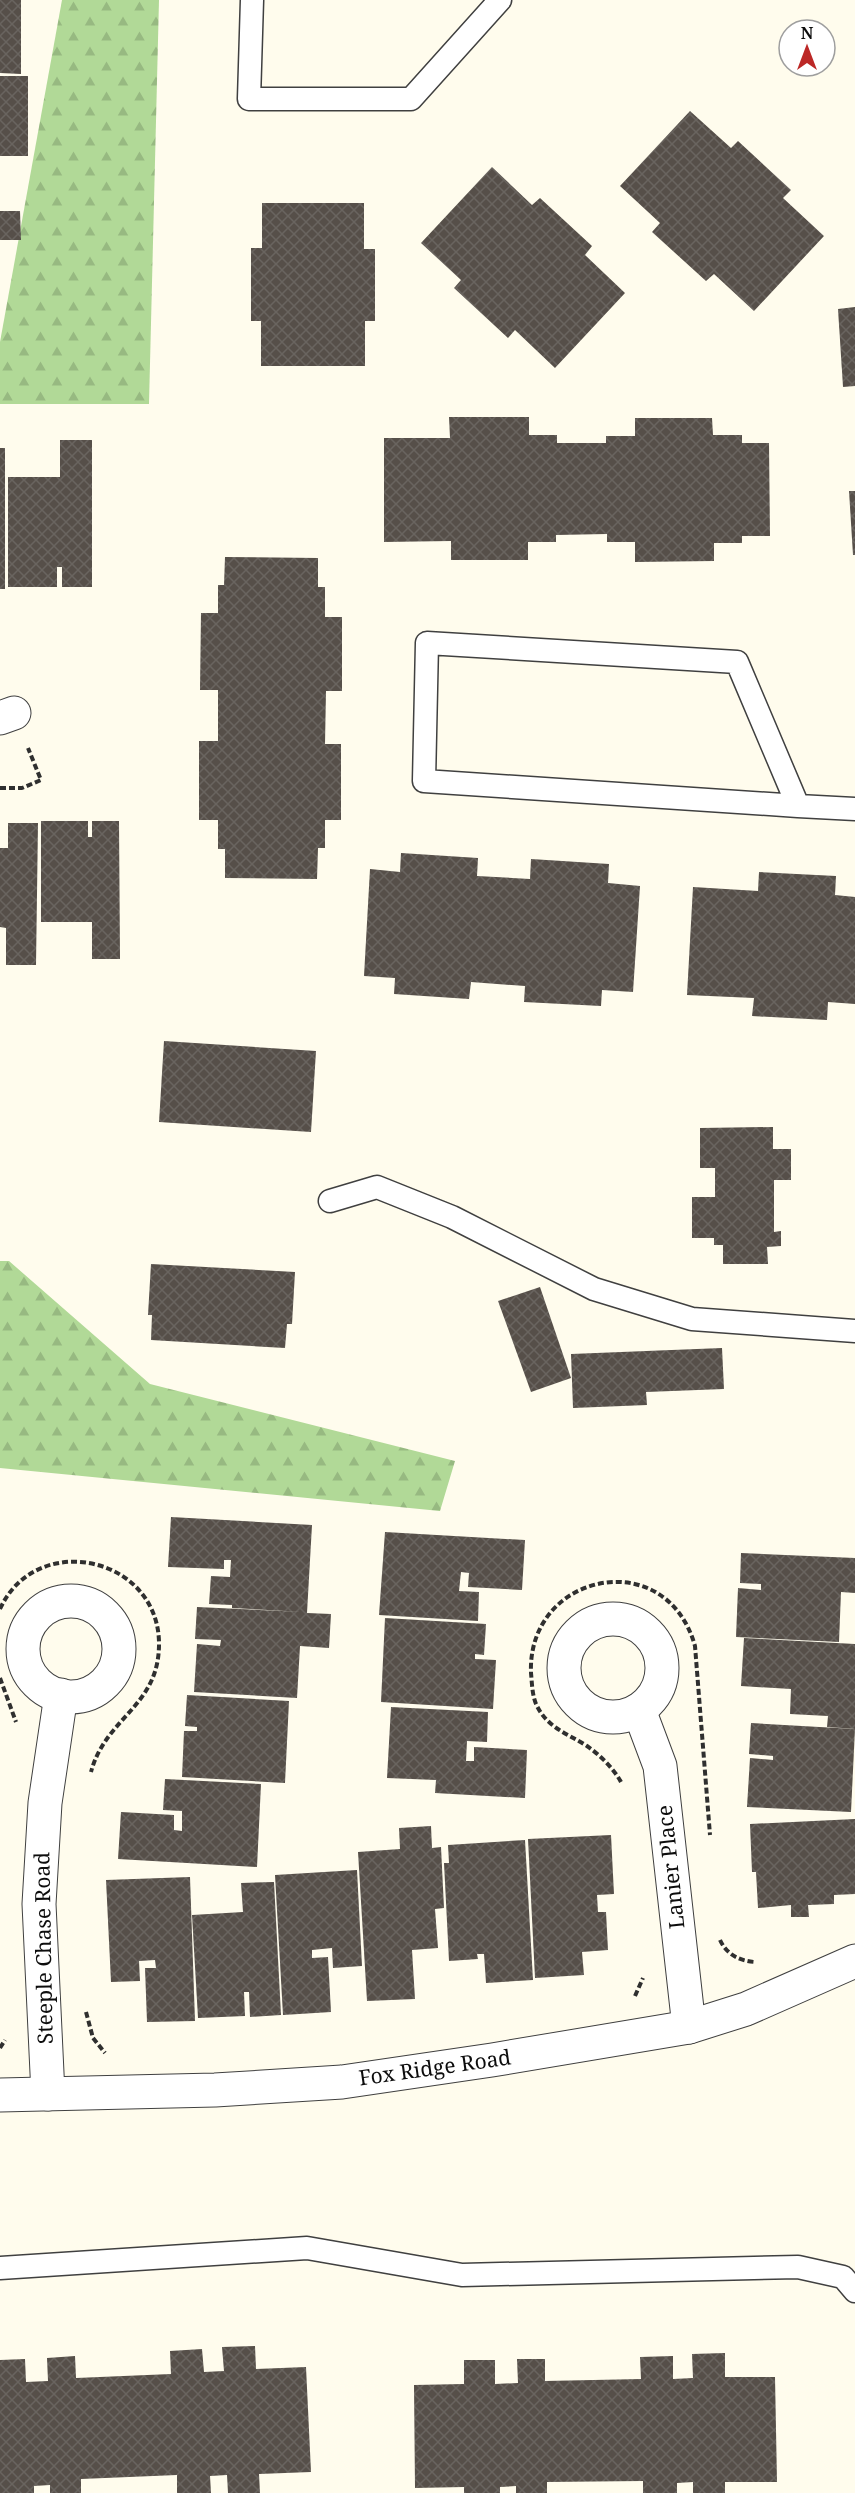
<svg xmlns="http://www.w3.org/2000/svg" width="855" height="2493" viewBox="0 0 855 2493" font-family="'Noto Serif',serif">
	<defs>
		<pattern id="forest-firs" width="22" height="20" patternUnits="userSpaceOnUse" patternTransform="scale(1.5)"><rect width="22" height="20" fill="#b1d997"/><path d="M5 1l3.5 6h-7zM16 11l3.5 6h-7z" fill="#97b981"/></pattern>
		<pattern id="building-cross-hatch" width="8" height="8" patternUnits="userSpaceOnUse" patternTransform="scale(1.5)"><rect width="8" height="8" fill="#564f49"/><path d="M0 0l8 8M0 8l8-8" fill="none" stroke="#69645f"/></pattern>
	</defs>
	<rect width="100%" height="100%" fill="#fffced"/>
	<g fill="url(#forest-firs)">
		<polygon points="62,0 159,0 149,404 0,404 0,342"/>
		<polygon points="0,1261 9,1261 150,1384 455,1461 440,1511 0,1468"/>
	</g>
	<g fill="url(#building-cross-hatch)">
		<polygon points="0,0 21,0 21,74 0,73"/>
		<rect x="0" y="76" width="28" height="80"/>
		<polygon points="690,111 731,148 738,141 791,190 783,198 824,236 754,311 714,274 706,281 652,232 660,223 620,186"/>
		<polygon points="492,167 532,205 540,198 592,246 585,255 625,293 555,368 515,330 508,338 454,288 461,280 421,243"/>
		<polygon points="262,203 364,203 364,249 375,249 375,321 365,321 365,366 261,366 261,321 251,321 251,248 262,248"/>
		<polygon points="0,211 20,211 21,240 0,240"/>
		<polygon points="855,307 855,386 843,387 838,309"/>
		<polygon points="449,417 529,417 529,435 557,435 557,443 606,443 606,436 635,436 635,418 712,418 713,435 742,435 742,443 769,443 770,536 742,536 742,543 714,543 714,561 635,562 635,542 607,542 607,534 556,535 556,542 528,542 528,560 451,560 451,541 384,542 384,438 450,438"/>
		<polygon points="60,440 92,440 92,587 62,587 62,567 57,567 57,587 8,587 8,477 60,477"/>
		<rect x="0" y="448" width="5" height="141"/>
		<polygon points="849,491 855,491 855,555 853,555"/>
		<polygon points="225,557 318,558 318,587 325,587 325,617 342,617 342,691 326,691 325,744 341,744 341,820 325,820 325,848 318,848 317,879 225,878 225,849 218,849 218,820 199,820 199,741 218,741 218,690 200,690 201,613 218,613 218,585 224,585"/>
		<polygon points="41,821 88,821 88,837 92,837 92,821 119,821 120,959 92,959 92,922 41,922"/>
		<polygon points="8,823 38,823 36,965 6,965 6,928 0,927 0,848 8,848"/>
		<polygon points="401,853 478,858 477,876 530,879 531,859 609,864 608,883 640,886 633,992 602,990 601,1006 524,1002 525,986 471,982 469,999 394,994 395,978 364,976 370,869 400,872"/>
		<polygon points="759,872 836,876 835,895 855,897 855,1004 828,1002 827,1020 752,1016 754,998 687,995 693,887 758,891"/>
		<polygon points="164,1041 316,1051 311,1132 159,1122"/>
		<polygon points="773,1127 773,1149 791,1149 791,1180 774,1180 774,1232 781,1231 781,1246 767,1247 768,1264 723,1264 723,1245 714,1245 714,1238 692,1238 692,1197 715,1197 715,1168 700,1168 700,1128"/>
		<polygon points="151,1264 295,1272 292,1324 287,1324 285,1348 151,1340 152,1315 148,1315"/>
		<polygon points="540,1287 571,1378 531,1392 498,1301"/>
		<polygon points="722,1348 724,1389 646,1392 647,1405 573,1408 571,1354"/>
		<polygon points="171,1517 312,1525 307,1613 331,1614 329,1648 300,1646 297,1698 194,1692 197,1644 220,1646 221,1640 195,1639 197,1607 303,1612 232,1608 232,1605 209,1604 211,1576 230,1577 231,1560 224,1560 224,1569 168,1567"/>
		<polygon points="385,1532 525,1540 522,1590 468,1587 469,1573 461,1572 459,1591 479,1592 478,1621 379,1615"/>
		<polygon points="741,1553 855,1558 855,1593 841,1592 839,1642 736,1637 738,1588 761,1590 761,1584 740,1583"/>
		<polygon points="385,1618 486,1624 484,1655 475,1654 475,1659 496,1660 493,1709 381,1702"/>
		<polygon points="744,1638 855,1644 855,1729 827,1727 828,1716 790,1714 791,1689 741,1686"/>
		<polygon points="187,1695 289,1701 285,1783 182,1777 184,1731 197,1731 197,1727 185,1726"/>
		<polygon points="391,1707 488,1712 487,1742 467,1741 466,1761 474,1761 474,1747 527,1750 525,1798 435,1793 436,1780 387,1778"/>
		<polygon points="751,1723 855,1729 851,1812 747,1807 750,1758 773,1760 773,1756 749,1754"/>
		<polygon points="165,1779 261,1784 257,1867 118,1859 121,1812 174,1815 174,1830 182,1831 182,1811 163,1810"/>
		<polygon points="855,1819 855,1894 834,1895 834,1904 808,1905 809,1917 791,1917 791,1905 758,1908 756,1872 752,1872 750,1824"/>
		<polygon points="431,1826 432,1848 441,1847 444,1908 435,1909 438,1948 412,1950 415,1999 367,2001 358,1852 400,1849 399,1828"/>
		<polygon points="611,1835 614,1894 597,1895 598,1912 606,1912 608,1950 582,1952 584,1975 535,1978 528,1839"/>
		<polygon points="525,1840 533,1980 486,1983 484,1954 477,1954 478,1959 449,1961 444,1863 449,1863 448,1845"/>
		<polygon points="357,1870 362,1966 333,1968 332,1948 312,1950 312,1958 328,1957 331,2012 283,2015 275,1875"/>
		<polygon points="190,1877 195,2021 147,2022 145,1968 156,1968 155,1960 139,1961 140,1981 111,1982 106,1880"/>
		<polygon points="274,1882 281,2015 250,2017 249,1992 244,1992 245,2016 198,2018 192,1915 243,1912 241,1883"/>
		<polygon points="255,2346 256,2369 306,2367 311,2472 259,2474 260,2493 228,2493 227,2475 210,2476 211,2493 177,2493 177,2475 81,2479 81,2493 50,2493 50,2485 34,2486 34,2493 0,2493 0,2360 25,2359 26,2382 48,2381 47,2358 75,2356 76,2378 171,2374 170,2351 202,2349 204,2372 224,2371 222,2347"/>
		<polygon points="725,2353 725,2377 775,2377 777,2482 725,2482 725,2493 693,2493 693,2482 677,2483 677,2493 643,2493 643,2481 547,2482 547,2493 516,2493 516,2486 500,2487 500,2493 464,2493 464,2487 415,2488 414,2385 464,2384 464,2360 495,2360 495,2384 518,2383 517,2359 545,2359 545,2381 641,2379 640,2357 673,2356 673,2379 693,2378 692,2354"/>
	</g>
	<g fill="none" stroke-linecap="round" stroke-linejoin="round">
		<defs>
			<g id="service">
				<polyline points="252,0 249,99 411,99 500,0"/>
				<polyline points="798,806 737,662 427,643 424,781 798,806 855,809"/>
				<polyline points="330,1201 377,1187 452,1217 594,1289 692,1319 855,1331"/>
				<polyline points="0,2268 307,2248 462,2275 798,2267 843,2277 855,2291"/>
			</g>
			<g id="minor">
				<polyline points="0,718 14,713"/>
				<circle cx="71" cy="1649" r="48"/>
				<circle cx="613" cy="1668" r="49"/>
				<polyline points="639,1710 660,1766 689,2027"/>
				<polyline points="48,2094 39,1904 45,1803 61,1695"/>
				<polyline points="0,2095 215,2090 342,2082 492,2060 689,2027 746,2009 855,1961"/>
			</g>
		</defs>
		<use href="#service" stroke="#404040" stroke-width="25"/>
		<use href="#minor" stroke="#404040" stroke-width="35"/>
		<g stroke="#2f2f2f" stroke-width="4" stroke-dasharray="6 3" stroke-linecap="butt">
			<polyline points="0,788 22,788 41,780 28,748"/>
			<path d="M0,1609C36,1530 157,1556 159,1642C160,1707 106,1716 91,1772"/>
			<polyline points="0,1678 16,1722"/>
			<path d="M621,1782C614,1769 600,1755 587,1746C567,1733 547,1728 536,1704C532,1694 532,1683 531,1673C527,1573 666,1543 695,1646L710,1835"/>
			<path d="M720,1940C727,1955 740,1961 755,1962"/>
			<polyline points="635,1996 643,1978"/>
			<polyline points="86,2012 93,2038 105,2053"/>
			<polyline points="0,2048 5,2040"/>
		</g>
		<use href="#service" stroke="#fff" stroke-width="22"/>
		<use href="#minor" stroke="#fff" stroke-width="33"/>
	</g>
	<g text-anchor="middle" stroke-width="6" stroke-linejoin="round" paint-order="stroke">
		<g font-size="21" fill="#0d0d0d" stroke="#fff">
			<text transform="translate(671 1867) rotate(-96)" y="7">Lanier Place</text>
			<text transform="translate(44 1948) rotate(-91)" y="7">Steeple Chase Road</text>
			<text transform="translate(435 2068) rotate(-8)" y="7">Fox Ridge Road</text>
		</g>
	</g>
	<g transform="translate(807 48)"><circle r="28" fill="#ffffff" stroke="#9e9e9e" stroke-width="1.5"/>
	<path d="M0-4.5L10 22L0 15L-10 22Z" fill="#bc2826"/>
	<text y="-9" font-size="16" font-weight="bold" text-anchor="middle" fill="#0d0d0d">N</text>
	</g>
</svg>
